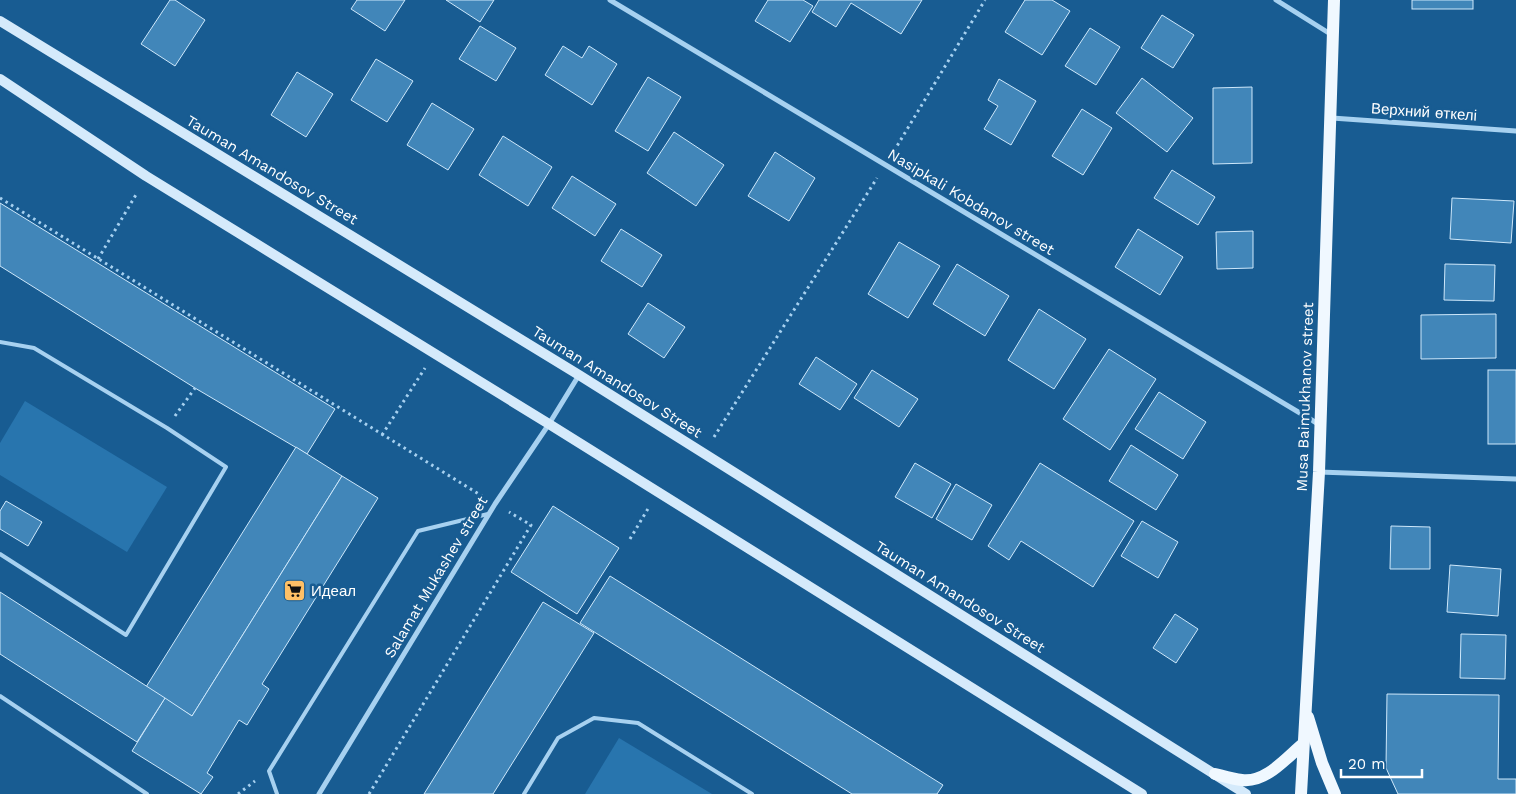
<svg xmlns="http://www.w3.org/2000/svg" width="1516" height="794" viewBox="0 0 1516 794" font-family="'Work Sans',sans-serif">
	<rect width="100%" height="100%" fill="#185c92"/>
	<g fill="#2875ae">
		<polygon points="25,401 167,487 127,552 0,475 0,443"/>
		<polygon points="619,738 712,794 585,794"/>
	</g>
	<g fill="#4186b9" stroke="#cee8fb">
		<polygon points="170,0 175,0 205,20 175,66 141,44"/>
		<polygon points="357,0 405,0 385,31 351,9"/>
		<polygon points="446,0 494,0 480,22"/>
		<polygon points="768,0 803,0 813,6 790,42 755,21"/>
		<polygon points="819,0 922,0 901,34 851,3 836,27 812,12"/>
		<polygon points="1025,0 1052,0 1070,11 1042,55 1005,32"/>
		<rect x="1412" y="0" width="61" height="9"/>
		<polygon points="1162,15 1194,35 1173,68 1141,48"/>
		<polygon points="480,26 516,48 496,81 459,59"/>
		<polygon points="1090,28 1120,47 1096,85 1065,66"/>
		<polygon points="563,46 582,58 589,46 617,64 592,105 545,75"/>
		<polygon points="376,59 413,81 387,122 351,100"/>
		<polygon points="297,72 333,94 306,137 271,115"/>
		<polygon points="648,77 681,97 648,151 615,131"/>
		<polygon points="1142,78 1193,118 1167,152 1116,113"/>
		<polygon points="999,79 1036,101 1011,145 984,129 998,106 988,100"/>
		<polygon points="1252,87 1252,163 1213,164 1213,88"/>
		<polygon points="432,103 474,129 448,170 407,145"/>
		<polygon points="1082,109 1112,128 1083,175 1052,156"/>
		<polygon points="674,132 724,165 696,206 647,173"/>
		<polygon points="503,136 552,167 528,206 479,175"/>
		<polygon points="775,152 815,178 789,221 748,196"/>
		<polygon points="1172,170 1215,197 1198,225 1154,198"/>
		<polygon points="572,176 616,204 595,236 552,208"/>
		<polygon points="1452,198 1514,201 1511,243 1450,239"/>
		<polygon points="0,203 335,409 307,454 195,388 0,266"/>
		<polygon points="621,229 662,255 642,287 601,261"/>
		<polygon points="1138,229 1183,257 1160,295 1115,267"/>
		<polygon points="1253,231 1253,268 1217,269 1216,232"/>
		<polygon points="899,242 940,266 908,318 868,294"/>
		<polygon points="957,264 1009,296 985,336 933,304"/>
		<polygon points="1445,264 1495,265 1494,301 1444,300"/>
		<polygon points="648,303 685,327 664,358 628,334"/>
		<polygon points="1039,309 1086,339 1054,389 1008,360"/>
		<polygon points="1496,314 1496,358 1421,359 1421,315"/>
		<polygon points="1109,349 1156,379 1110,450 1063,419"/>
		<polygon points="816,357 857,384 840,410 799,384"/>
		<polygon points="872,370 918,399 899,427 854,398"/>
		<rect x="1488" y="370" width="28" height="74"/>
		<polygon points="1159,392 1206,422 1183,459 1135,429"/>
		<polygon points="1131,445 1178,475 1156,510 1109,481"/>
		<polygon points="296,447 342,476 192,716 146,687"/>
		<polygon points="915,463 951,484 932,518 895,497"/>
		<polygon points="1040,463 1134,521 1093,587 1021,541 1009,560 988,546"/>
		<polygon points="342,476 378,498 262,684 269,689 247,725 239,720 207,773 213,777 201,794 132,751 165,698 192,716"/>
		<polygon points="956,484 992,505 972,540 936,519"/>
		<polygon points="6,501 42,522 28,546 0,529 0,511"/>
		<polygon points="553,506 619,548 577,614 511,572"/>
		<polygon points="1142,521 1178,542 1158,578 1121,556"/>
		<polygon points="1391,526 1430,527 1430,569 1390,569"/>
		<polygon points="1450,565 1501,569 1498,616 1447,612"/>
		<polygon points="610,576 943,785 937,794 852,794 580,623"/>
		<polygon points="0,592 165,698 137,742 0,654"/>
		<polygon points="543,602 594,633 493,794 424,794"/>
		<polygon points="1175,614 1198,629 1176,663 1153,648"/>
		<polygon points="1461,634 1506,635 1505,679 1460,678"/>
		<polygon points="1387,694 1499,695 1498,779 1516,779 1516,794 1398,794 1386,768"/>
	</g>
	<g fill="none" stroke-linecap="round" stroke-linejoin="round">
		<g stroke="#a7d1f0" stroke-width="3" stroke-dasharray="2.5 4" stroke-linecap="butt">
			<polyline points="894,151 985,0"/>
			<polyline points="0,198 482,496"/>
			<polyline points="98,259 137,193"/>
			<polyline points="175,416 195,388"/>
			<polyline points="382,435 425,368"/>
			<polyline points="714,437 877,178"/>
			<polyline points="630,539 649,507"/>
			<polyline points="238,794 255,781"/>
			<polyline points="369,794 531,525 509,512"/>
		</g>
		<g stroke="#a7d1f0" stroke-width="4">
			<polyline points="0,342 34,348 167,428 226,467 126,635 0,554"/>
			<polyline points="0,696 147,794"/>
			<polyline points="277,794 269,771 418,531 488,514"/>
			<polyline points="524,794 558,738 594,718 638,723 752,794"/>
		</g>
		<g stroke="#a7d1f0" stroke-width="5">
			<polyline points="610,0 1320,425"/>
			<polyline points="1276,0 1332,35"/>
			<polyline points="1332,118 1516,131"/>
			<polyline points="1319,472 1516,479"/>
			<polyline points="319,794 495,504 549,424 579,375"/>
		</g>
		<g stroke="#d5eafb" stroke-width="10">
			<polyline points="0,21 579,375 1246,794"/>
			<polyline points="0,79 146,176 549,424 1142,794"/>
		</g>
		<g stroke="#f0f8ff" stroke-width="12">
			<polyline points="1308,717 1322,763 1335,794"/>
			<path d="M1215,774C1223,776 1233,779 1242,780C1266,783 1286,758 1303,744"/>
			<polyline points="1301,794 1319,472 1334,0"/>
		</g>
	</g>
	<defs>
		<symbol id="supermarket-square" viewBox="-11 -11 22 22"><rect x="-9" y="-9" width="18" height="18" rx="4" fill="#ffc066" stroke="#185c92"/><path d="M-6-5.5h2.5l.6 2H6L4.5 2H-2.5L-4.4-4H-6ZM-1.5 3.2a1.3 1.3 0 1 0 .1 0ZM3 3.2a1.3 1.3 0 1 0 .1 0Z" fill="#111"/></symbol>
	</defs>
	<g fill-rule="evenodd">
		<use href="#supermarket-square" x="282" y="578" width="25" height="25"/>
	</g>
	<g text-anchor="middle" stroke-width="5" stroke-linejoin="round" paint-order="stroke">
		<g font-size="15" fill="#fff" stroke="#185c92">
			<text transform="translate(1424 112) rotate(4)" y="5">Верхний өткелі</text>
			<text transform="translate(272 170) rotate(31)" y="5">Tauman Amandosov Street</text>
			<text transform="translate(971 202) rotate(31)" y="5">Nasipkali Kobdanov street</text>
			<text transform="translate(617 382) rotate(32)" y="5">Tauman Amandosov Street</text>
			<text transform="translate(1305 397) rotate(-88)" y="5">Musa Baimukhanov street</text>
			<text transform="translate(436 577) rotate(-59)" y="5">Salamat Mukashev street</text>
			<text transform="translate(960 597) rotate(32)" y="5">Tauman Amandosov Street</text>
		</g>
		<g font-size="15" fill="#fff" stroke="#185c92" text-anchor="start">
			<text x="311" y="596">Идеал</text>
		</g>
	</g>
	<path d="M1341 769v8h81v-8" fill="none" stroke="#ffffff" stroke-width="2.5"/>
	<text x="1348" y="769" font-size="15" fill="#ffffff" stroke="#185c92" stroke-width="4" paint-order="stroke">20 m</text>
</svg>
